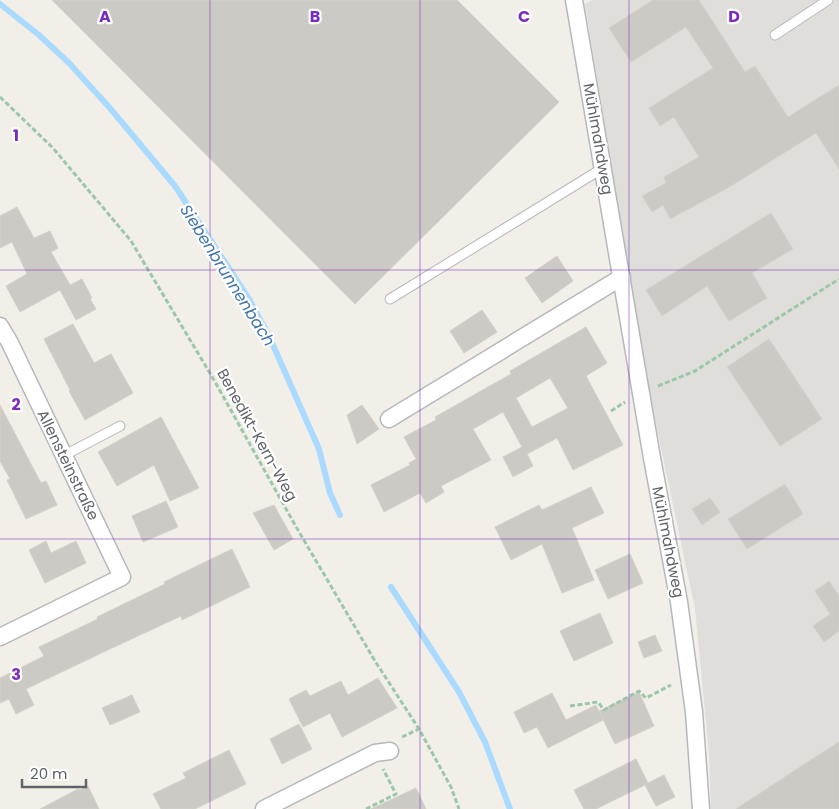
<svg xmlns="http://www.w3.org/2000/svg" width="839" height="809" viewBox="0 0 839 809" font-family="Poppins,sans-serif">
	<rect width="100%" height="100%" fill="#f1efe8"/>
	<polygon fill="#e0deda" points="592,0 839,0 839,809 711,809 709,753 695,609 645,372 585,4"/>
	<g fill="none" stroke-linecap="round" stroke-linejoin="round">
		<g stroke="#aadaff" stroke-width="6">
			<polyline points="0,4 39,35 69,63 109,107 175,186 198,221 249,299 269,336 319,449 330,493 340,515"/>
			<polyline points="391,587 459,692 485,742 510,809"/>
		</g>
	</g>
	<g fill="#cccac5" stroke="#d6d1c6" fill-rule="evenodd">
		<polygon points="52,0 457,0 559,102 355,304"/>
		<polygon points="653,0 699,0 745,72 755,66 788,117 839,85 839,169 816,133 731,186 670,219 663,205 652,212 642,196 666,183 664,177 699,157 674,117 660,126 649,108 713,68 686,27 631,62 609,28"/>
		<polygon points="17,207 34,238 50,231 58,248 51,252 70,285 82,279 92,298 90,299 96,309 76,320 60,290 20,312 6,286 27,274 12,242 0,248 0,216"/>
		<polygon points="771,213 793,249 752,273 767,298 729,321 707,286 662,316 646,290"/>
		<polygon points="557,256 573,281 542,303 525,278"/>
		<polygon points="482,310 497,332 464,353 450,331"/>
		<polygon points="73,324 94,363 111,354 133,393 85,420 69,391 70,390 44,339"/>
		<path d="M586,327L607,363L586,376L623,445L573,470L557,438L527,454L533,466L513,477L503,457L522,447L503,412L473,429L491,460L441,486L444,492L426,503L420,493L384,512L371,485L410,465L409,463L416,459L404,437L436,420L435,417L511,374L510,371ZM550,378L568,408L532,427L516,398Z"/>
		<polygon points="769,339 822,419 780,446 727,367"/>
		<polygon points="0,405 41,483 46,481 57,505 26,519 7,480 10,479 0,461"/>
		<polygon points="362,405 379,429 357,444 347,415"/>
		<polygon points="161,417 199,488 170,501 154,465 117,486 98,452"/>
		<polygon points="785,484 803,514 747,549 728,519"/>
		<polygon points="591,487 604,513 572,528 594,580 562,593 542,544 511,560 495,527 539,505 542,510"/>
		<polygon points="710,498 720,512 702,525 692,509"/>
		<polygon points="166,501 178,527 143,542 132,516"/>
		<polygon points="274,505 293,539 274,550 253,513"/>
		<polygon points="46,541 51,553 76,541 86,563 45,583 29,550"/>
		<polygon points="232,549 250,587 182,620 181,616 112,648 26,689 34,705 16,714 9,699 0,703 0,678 44,656 39,647 98,619 97,617 165,584 164,582"/>
		<polygon points="630,554 643,583 608,599 595,570"/>
		<polygon points="829,581 839,596 839,631 824,642 813,626 830,614 815,591"/>
		<polygon points="600,613 613,643 574,661 560,631"/>
		<polygon points="655,635 662,651 644,658 638,642"/>
		<polygon points="378,678 397,708 342,737 330,713 303,727 289,699 306,690 310,696 341,681 348,695"/>
		<polygon points="639,692 654,726 615,744 599,711"/>
		<polygon points="552,693 566,720 596,705 603,720 548,748 537,727 524,733 514,712"/>
		<polygon points="132,695 140,712 110,725 102,708"/>
		<polygon points="299,724 312,749 282,764 270,739"/>
		<polygon points="839,742 839,809 736,809 806,763"/>
		<polygon points="229,750 246,784 195,809 161,809 153,794 186,778 183,773"/>
		<polygon points="636,759 648,783 664,775 675,797 656,806 645,785 596,809 584,809 574,790"/>
		<polygon points="88,786 99,809 40,809 78,789 80,790"/>
		<polygon points="416,788 426,809 371,809"/>
	</g>
	<g fill="none" stroke-linecap="round" stroke-linejoin="round">
		<defs>
			<g id="service">
				<polyline points="775,35 828,0"/>
				<polyline points="390,299 603,168"/>
				<polyline points="63,456 120,426"/>
			</g>
			<g id="minor">
				<polyline points="574,0 652,458 679,602 694,712 701,809"/>
				<polyline points="0,326 10,343 122,577 0,637"/>
				<polyline points="389,419 622,277"/>
				<polyline points="264,809 375,753 390,751"/>
			</g>
		</defs>
		<use href="#service" stroke="#b5b8bc" stroke-width="11"/>
		<use href="#minor" stroke="#b5b8bc" stroke-width="19"/>
		<g stroke="#9cc7a9" stroke-width="3" stroke-dasharray="5 2.5" stroke-linecap="butt">
			<polyline points="0,97 53,148 131,241 214,380 295,525 375,661 419,729 451,787 459,809"/>
			<polyline points="658,386 695,371 839,279"/>
			<polyline points="611,411 625,402"/>
			<polyline points="570,706 598,702 604,710 639,691 646,698 671,685"/>
			<polyline points="402,737 419,729"/>
			<polyline points="366,809 396,794 383,769"/>
		</g>
		<use href="#service" stroke="#fff" stroke-width="9"/>
		<use href="#minor" stroke="#fff" stroke-width="16"/>
	</g>
	<path fill="none" stroke="#7b2cbf" stroke-width="1" stroke-opacity="0.55" d="M210,0V809M420,0V809M629,0V809M0,270H839M0,539H839"/>
	<g text-anchor="middle" stroke-width="4.5" stroke-linejoin="round" paint-order="stroke">
		<g font-size="15" fill="#5f6368" stroke="#fff">
			<text transform="translate(598 139) rotate(80)" y="5">Mühlmahdweg</text>
			<text transform="translate(257 435) rotate(61)" y="5">Benedikt-Kern-Weg</text>
			<text transform="translate(68 465) rotate(64)" y="5">Allensteinstraße</text>
			<text transform="translate(668 542) rotate(79)" y="5">Mühlmahdweg</text>
		</g>
		<g font-size="16" font-style="italic" fill="#4174aa" stroke="#fff">
			<text transform="translate(228 275) rotate(58)" y="6">Siebenbrunnenbach</text>
		</g>
	</g>
	<g font-size="16" text-anchor="middle" font-weight="bold" fill="#7b2cbf" stroke="#fff" stroke-width="4.5" stroke-linejoin="round" paint-order="stroke">
		<text x="105" y="22">A</text>
		<text x="315" y="22">B</text>
		<text x="524" y="22">C</text>
		<text x="734" y="22">D</text>
		<text x="16" y="141">1</text>
		<text x="16" y="410">2</text>
		<text x="16" y="680">3</text>
	</g>
	<path d="M22 779v8h64v-8" fill="none" stroke="#5f6368" stroke-width="2.5"/>
	<text x="30" y="779" font-size="15" fill="#5f6368" stroke="#ffffff" stroke-width="4" paint-order="stroke">20 m</text>
</svg>
